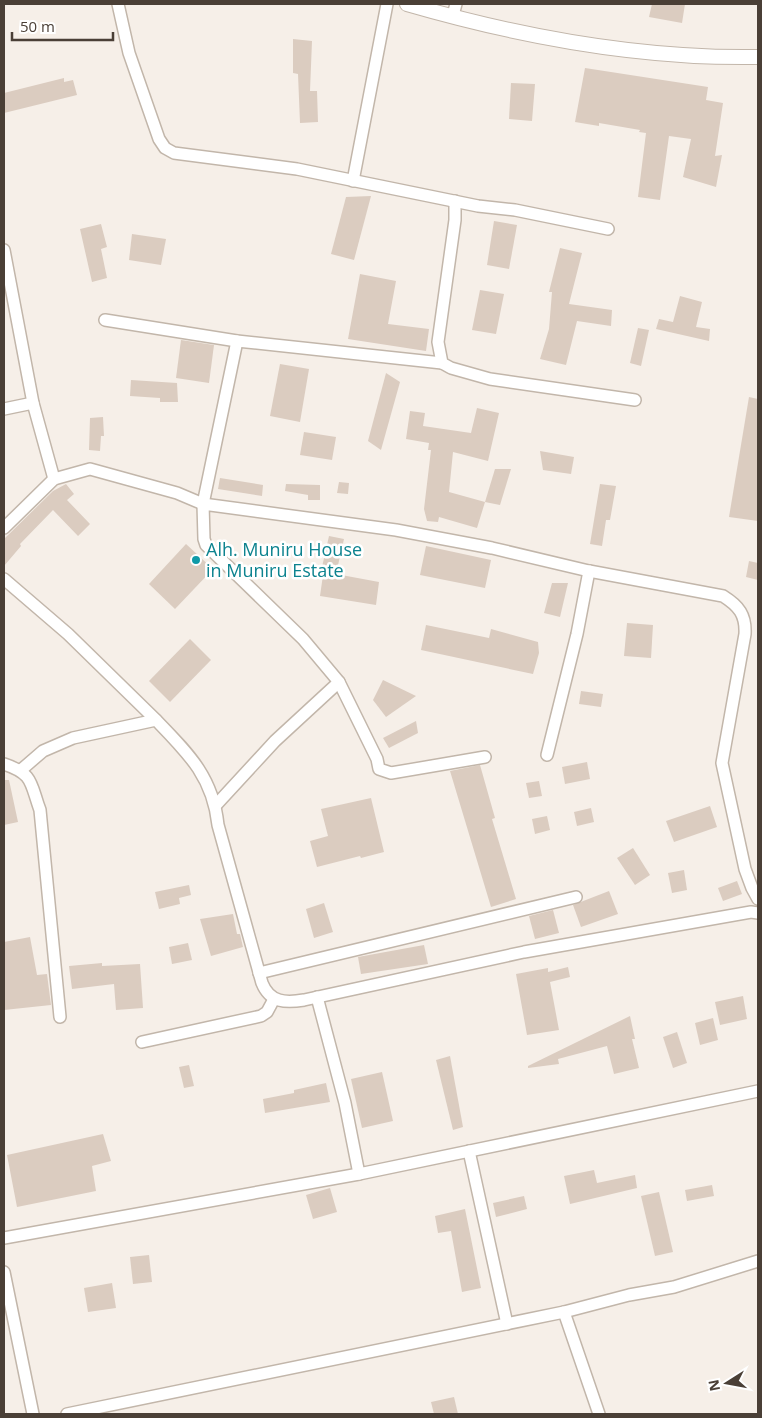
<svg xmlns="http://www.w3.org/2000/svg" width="762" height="1418" viewBox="0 0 762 1418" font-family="'Open Sans',sans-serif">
	<rect width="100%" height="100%" fill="#f6efe8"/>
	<g fill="#dbccc0">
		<polygon points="652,4 685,4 682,23 649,17"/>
		<polygon points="293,39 312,41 310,91 317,91 318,122 300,123 298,74 293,73"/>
		<polygon points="585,68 708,87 706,100 723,103 715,156 722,155 716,187 683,177 691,139 669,136 660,200 638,197 646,133 639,132 640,130 599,123 599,126 575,122"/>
		<polygon points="64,78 64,82 73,80 77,95 4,113 4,93"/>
		<polygon points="511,83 535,84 532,121 509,119"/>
		<polygon points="371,196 354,260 331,254 346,197"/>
		<polygon points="494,221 517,225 509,269 487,265"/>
		<polygon points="101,224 107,247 101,249 107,278 92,282 80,229"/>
		<polygon points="132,234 166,239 161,265 129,260"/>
		<polygon points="560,248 582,253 569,304 612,310 611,326 577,321 566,365 540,359 549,329 552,292 549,292"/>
		<polygon points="360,274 396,281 388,324 429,329 426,351 348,339"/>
		<polygon points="480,290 504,294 496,334 472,330"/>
		<polygon points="680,296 702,302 696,327 710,329 709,341 656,329 659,319 673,322"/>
		<polygon points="638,328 649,330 641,366 630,363"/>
		<polygon points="181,340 214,345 209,383 176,378"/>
		<polygon points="280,364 309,369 300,422 270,416"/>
		<polygon points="386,373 400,382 381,450 368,441"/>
		<polygon points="131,380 177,383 178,402 160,402 160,398 130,396"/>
		<polygon points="749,397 758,399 758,521 729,517"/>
		<polygon points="477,408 499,413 488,461 453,452 449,492 485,502 477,528 439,517 438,522 427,521 424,509 431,450 428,450 429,443 406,439 410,411 425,413 423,426 471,433"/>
		<polygon points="103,417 104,436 101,436 100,451 89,450 90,418"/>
		<polygon points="304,432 336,437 332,460 300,455"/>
		<polygon points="540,451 574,457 571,474 543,470"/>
		<polygon points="495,469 511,469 500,505 485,502"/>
		<polygon points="220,478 263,485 262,496 218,489"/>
		<polygon points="339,482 349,483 348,494 337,493"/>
		<polygon points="66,484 74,494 67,500 90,524 78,536 53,510 20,544 21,546 4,566 4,539 53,491"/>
		<polygon points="286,484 320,485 320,500 308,500 308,495 285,491"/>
		<polygon points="600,484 616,486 610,520 606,520 602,546 590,544"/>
		<polygon points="329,536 344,539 336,574 379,582 376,605 320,596 324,568 322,567"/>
		<polygon points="186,544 213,569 175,609 149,584"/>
		<polygon points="426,546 491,560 485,588 420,575"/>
		<polygon points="749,561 758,563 758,580 746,577"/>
		<polygon points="552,583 568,583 560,617 544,613"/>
		<polygon points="627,623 653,625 651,658 624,656"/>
		<polygon points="426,625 489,638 491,629 538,642 539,653 533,674 421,650"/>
		<polygon points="190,639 211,660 170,702 149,681"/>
		<polygon points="383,680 416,696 386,717 373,700"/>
		<polygon points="581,691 603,694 601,707 579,704"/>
		<polygon points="416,721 418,733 389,748 383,738"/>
		<polygon points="587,762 590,779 565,784 562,767"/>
		<polygon points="480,765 495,818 492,819 516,899 491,907 450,771"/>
		<polygon points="4,780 9,780 18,822 4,825"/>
		<polygon points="539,781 542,796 529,798 526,783"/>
		<polygon points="371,798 384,852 361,858 360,856 317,867 310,841 328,836 321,809"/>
		<polygon points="710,806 717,827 674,842 666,821"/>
		<polygon points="591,808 594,822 577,826 574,812"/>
		<polygon points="547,816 550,830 535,834 532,819"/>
		<polygon points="633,848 650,875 635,885 617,858"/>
		<polygon points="684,870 687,890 672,893 668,873"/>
		<polygon points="737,881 742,894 723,901 718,888"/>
		<polygon points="189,885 191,895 179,898 180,904 159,909 155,892"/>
		<polygon points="609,891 618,914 581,927 573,905"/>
		<polygon points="324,903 333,932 314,938 306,909"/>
		<polygon points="553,910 559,933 535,939 529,916"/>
		<polygon points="233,914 237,934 240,934 243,947 211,956 200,919"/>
		<polygon points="30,937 37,975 47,974 51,1005 4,1010 4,942"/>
		<polygon points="188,943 192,960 172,964 169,947"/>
		<polygon points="424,945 428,964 361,974 358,957"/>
		<polygon points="102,963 102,966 140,964 143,1008 116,1010 114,984 72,989 69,966"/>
		<polygon points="568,967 570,977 550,982 559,1030 527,1035 516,974 548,968 548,972"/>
		<polygon points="743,996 747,1019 720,1025 715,1002"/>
		<polygon points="630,1016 635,1039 632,1039 639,1068 614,1074 607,1046 558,1059 559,1064 528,1068 528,1066"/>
		<polygon points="713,1018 718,1040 700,1045 695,1023"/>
		<polygon points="677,1032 687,1063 673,1068 663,1037"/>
		<polygon points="450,1056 463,1127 453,1130 436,1060"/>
		<polygon points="189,1065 194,1086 184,1088 179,1067"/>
		<polygon points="382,1072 393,1121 362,1128 351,1079"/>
		<polygon points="326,1083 330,1102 265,1113 263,1099 294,1093 294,1090"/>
		<polygon points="103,1134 111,1161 92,1166 96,1191 17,1207 7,1155"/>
		<polygon points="594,1170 597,1183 635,1175 637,1188 570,1204 564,1176"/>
		<polygon points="712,1185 714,1196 687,1201 685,1190"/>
		<polygon points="330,1188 337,1212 313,1219 306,1195"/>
		<polygon points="659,1192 673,1252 655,1256 641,1196"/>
		<polygon points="524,1196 527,1209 496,1217 493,1203"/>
		<polygon points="465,1209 481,1288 462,1292 451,1231 438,1233 435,1216"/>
		<polygon points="149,1255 152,1282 133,1284 130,1257"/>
		<polygon points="112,1283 116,1308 88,1312 84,1288"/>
		<polygon points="454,1397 458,1414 434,1414 431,1402"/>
	</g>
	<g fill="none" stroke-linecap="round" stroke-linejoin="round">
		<defs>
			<g id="minor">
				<polyline points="118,4 129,53 159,139 165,148 174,153 297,169 478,206 515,210 608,229"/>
				<polyline points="453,15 456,4"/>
				<polyline points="353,181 387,4"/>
				<polyline points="455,201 455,220 438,342 442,363 451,368 490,379 635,400"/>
				<polyline points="4,250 33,403 54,479"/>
				<polyline points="105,320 237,341 442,363"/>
				<polyline points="4,409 33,403"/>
				<polyline points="4,528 54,479 90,469 177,493 203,504 237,341"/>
				<polyline points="4,579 68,634 156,720"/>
				<polyline points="547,755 577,634 589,571"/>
				<path d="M485,757L391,773L379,769L377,759L339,682L303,639L206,545L204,539L203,504L396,530L492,548L589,571L723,596C739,606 746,615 745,634L722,763L745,869L752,888L758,899"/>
				<path d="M4,764C34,774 30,783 40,810L60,1017"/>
				<path d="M21,770L43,751L73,738L156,720C188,753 213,777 218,825L262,983C270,1003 286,1003 304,1000L524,952L751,912L758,913"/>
				<polyline points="216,805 275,741 339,682"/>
				<polyline points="259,973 576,897"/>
				<polyline points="317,997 345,1103 359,1174 758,1091"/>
				<polyline points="142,1042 261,1016 267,1012 274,999"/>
				<polyline points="469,1151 507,1324"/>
				<polyline points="4,1238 359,1174"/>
				<polyline points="4,1272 33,1414"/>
				<polyline points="564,1312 599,1414"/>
				<polyline points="67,1414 564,1312 629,1295 674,1287 758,1261"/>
			</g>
			<path id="tertiary" d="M407,4C521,37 639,59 758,57"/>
		</defs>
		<use href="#minor" stroke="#c2b6aa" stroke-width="14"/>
		<use href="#tertiary" stroke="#c2b6aa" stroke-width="16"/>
		<use href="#minor" stroke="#fff" stroke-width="11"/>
		<use href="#tertiary" stroke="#fff" stroke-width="14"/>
	</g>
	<circle fill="#0f9aa8" stroke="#fff" stroke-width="2" cx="196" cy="560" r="5"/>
	<g text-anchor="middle" stroke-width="5" stroke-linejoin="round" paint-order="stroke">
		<g font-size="18" fill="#0d838f" stroke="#fff" text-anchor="start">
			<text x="206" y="556">Alh. Muniru House<tspan x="206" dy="21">in Muniru Estate</tspan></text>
		</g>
	</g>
	<rect width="762" height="1418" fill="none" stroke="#4a3f36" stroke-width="10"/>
	<g transform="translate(727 1383) rotate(259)" stroke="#ffffff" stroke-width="4" paint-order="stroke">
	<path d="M0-4L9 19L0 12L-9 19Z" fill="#4a3f36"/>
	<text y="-8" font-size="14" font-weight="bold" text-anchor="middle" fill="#4a3f36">N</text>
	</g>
	<path d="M12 32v8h101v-8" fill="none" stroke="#4a3f36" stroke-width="2.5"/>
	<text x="20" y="32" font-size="15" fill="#4a3f36" stroke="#ffffff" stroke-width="4" paint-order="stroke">50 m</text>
</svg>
